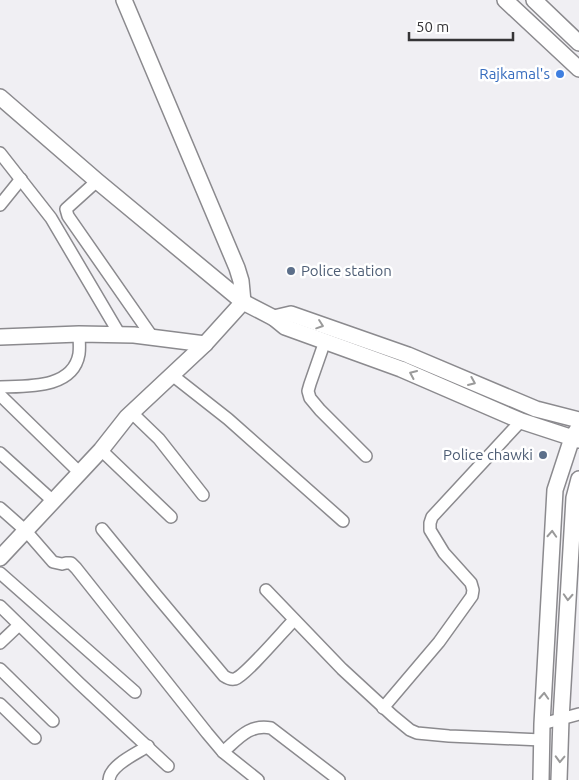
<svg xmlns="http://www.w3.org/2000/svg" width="579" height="780" viewBox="0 0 579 780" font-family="Ubuntu,sans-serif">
	<rect width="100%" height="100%" fill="#f0eff3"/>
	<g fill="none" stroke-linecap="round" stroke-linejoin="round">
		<defs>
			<g id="street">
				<polyline points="0,153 51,218 120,335"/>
				<polyline points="97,181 66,209 68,216 153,338"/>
				<polyline points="0,205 21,179"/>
				<polyline points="325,341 310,384 308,391 310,398 320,410 366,456"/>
				<polyline points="172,375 228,419 343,521"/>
				<path d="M0,387C27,386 73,389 79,354C80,347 79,340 79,334"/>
				<polyline points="0,395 80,473"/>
				<polyline points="132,413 159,439 203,495"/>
				<polyline points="101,450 171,517"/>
				<polyline points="0,453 53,501"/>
				<polyline points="0,508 26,531 53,562 62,564 66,563 71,563 76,568 207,733 223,752 258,780"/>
				<path d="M102,529L156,595L224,676C227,678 231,680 235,679C246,675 284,630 294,620"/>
				<polyline points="0,573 135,692"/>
				<polyline points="266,590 342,669 393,716 410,730 417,733 449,736 542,740"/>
				<polyline points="0,606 79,683 168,766"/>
				<polyline points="0,643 19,625"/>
				<polyline points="0,669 53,721"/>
				<polyline points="0,704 35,738"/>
				<polyline points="383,708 439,642 472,596 473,590 471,583 444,553 430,530 430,523 432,517 521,421"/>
				<polyline points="542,724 579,714"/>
				<path d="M223,752C239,738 249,724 271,728L339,780"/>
				<path d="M109,780C110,765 136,754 148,746"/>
			</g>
			<g id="secondary">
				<polyline points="124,0 237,268 241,281 243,302"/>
				<polyline points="505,0 579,69"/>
				<polyline points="534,0 579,43"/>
				<polyline points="0,97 97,181 243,302"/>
				<polyline points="274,318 291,314 408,355 536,409 579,420"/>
				<polyline points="0,337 79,334 134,335 205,344"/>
				<polyline points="0,558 101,450 127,417 205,344 243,302 274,318 285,327 401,369 521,421 579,440"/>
				<polyline points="541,780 542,724 555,490 572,438 579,427"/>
				<polyline points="559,780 561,719 574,498 579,479"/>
			</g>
		</defs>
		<use href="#street" stroke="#8b8a8e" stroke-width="14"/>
		<use href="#secondary" stroke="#8b8a8e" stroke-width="18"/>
		<use href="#street" stroke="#fff" stroke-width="11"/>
		<use href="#secondary" stroke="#fff" stroke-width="15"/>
	</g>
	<defs><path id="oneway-chevron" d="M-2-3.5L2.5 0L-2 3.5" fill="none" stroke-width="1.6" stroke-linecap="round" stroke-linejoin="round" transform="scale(1.25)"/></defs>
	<g stroke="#9a9a9a">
		<use href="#oneway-chevron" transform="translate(320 325) rotate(19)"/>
		<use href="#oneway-chevron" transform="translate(413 374) rotate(-156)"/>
		<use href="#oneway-chevron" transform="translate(472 382) rotate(23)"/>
		<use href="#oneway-chevron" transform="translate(552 534) rotate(-87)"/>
		<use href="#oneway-chevron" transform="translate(568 597) rotate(93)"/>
		<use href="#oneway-chevron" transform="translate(544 696) rotate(-87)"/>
		<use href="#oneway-chevron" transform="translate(560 759) rotate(92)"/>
	</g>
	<circle fill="#3f7fe0" stroke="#fff" stroke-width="2" cx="560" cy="74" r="5"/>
	<g fill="#5c6f8a" stroke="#fff" stroke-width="2">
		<circle cx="291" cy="271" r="5"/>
		<circle cx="543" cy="455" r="5"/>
	</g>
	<g text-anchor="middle" stroke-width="5" stroke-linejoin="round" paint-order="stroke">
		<g font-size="15" fill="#366cbe" stroke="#fff" text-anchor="end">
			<text x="550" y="79">Rajkamal's</text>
		</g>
		<g font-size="15" fill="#4e5e75" stroke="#fff" text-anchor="start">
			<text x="301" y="276">Police station</text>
			<text x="533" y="460" text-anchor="end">Police chawki</text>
		</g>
	</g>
	<path d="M409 32v8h104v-8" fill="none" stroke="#353436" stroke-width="2.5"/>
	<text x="416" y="32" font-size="15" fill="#353436" stroke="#ffffff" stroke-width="4" paint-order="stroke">50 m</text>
</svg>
